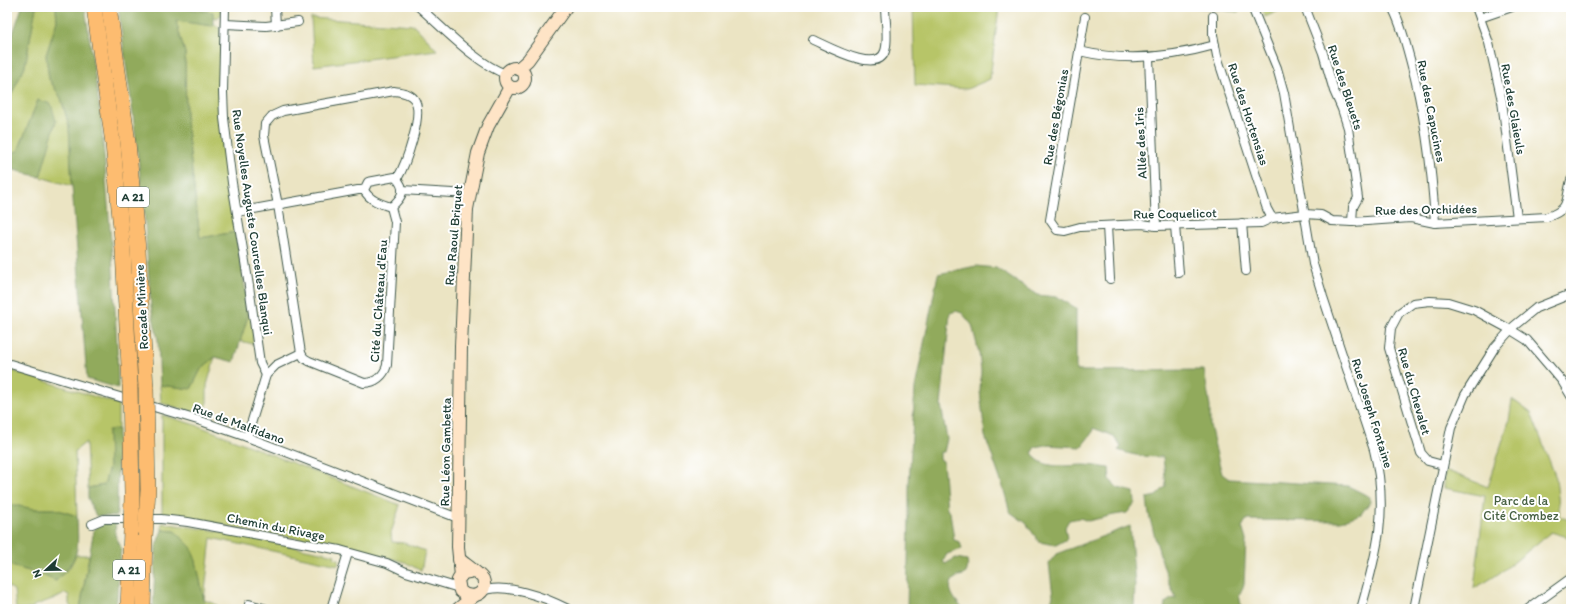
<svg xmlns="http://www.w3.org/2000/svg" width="1578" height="616" viewBox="0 0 1578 616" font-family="Itim,sans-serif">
	<rect width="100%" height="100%" fill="#fff"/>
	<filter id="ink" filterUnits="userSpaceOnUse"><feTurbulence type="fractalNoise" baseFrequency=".025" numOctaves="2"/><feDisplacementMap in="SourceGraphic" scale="8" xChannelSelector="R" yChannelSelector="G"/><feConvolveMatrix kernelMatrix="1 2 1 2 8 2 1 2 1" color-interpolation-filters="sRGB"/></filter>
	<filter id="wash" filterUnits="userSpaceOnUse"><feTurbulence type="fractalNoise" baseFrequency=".012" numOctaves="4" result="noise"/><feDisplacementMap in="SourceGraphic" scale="16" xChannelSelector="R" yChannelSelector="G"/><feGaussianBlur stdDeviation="0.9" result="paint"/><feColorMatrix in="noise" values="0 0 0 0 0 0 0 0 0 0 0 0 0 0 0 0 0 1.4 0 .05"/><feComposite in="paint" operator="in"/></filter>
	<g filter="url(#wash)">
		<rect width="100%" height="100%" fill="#ebe4c3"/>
		<g fill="#b7c567" stroke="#6b814e">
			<polygon points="36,7 56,7 57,21 46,55 49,79 61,98 69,126 72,186 40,177 56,121 38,100 18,151 7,154 7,106 12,93 25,66"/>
			<polygon points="221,7 221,15 217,18 213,17 213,12 171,8"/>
			<polygon points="913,7 999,7 990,79 967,89 915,85"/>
			<polygon points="1191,7 1243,7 1238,12"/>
			<polygon points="1261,7 1287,7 1265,17"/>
			<polygon points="311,18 414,25 437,50 314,66"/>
			<polygon points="175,20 212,26 213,24 218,26 221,31 220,124 236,232 200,238 186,121 185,53"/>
			<polygon points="246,293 253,331 253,344 240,341 247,319 245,299"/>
			<polygon points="215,357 207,385 207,402 203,415 161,403 160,385 191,389 201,369"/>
			<polygon points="7,369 118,404 118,429 108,431 109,467 104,485 88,488 86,442 75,451 77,516 55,509 35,509 7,504"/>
			<path d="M1512,399L1531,413L1556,478L1560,516L1571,521V538L1551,532C1527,551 1502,575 1474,588L1485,496L1444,488L1445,470L1488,487L1509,421Z"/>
			<polygon points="162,415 199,426 400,505 391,533 392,542 404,543 425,551 421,571 405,562 341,546 162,515"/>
			<polygon points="162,523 212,530 335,555 334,558 339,559 338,565 211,538 204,600 217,605 216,609 204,609 204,600 196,561 175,531 162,530"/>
			<polygon points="76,555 89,555 80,609 72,609 69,604 69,595 65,593 61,596 33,606 33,609 16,609 14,590 7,586 7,563 15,567 40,574 56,581 70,567"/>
		</g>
		<g fill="#91aa5c" stroke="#587448">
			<polygon points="22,7 36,7 25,66 12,93 7,106 7,51"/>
			<polygon points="56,7 85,7 101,119 112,253 117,346 118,388 87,379 72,186 69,126 61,98 49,79 46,55 57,21"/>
			<polygon points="118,7 171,7 213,12 213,26 176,21 185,53 186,121 200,238 236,232 246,293 245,299 247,319 234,362 215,357 201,369 191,389 160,385 158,340 151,307 144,210 133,114"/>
			<polygon points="38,100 51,104 56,121 40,177 7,168 7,154 18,151"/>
			<path d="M976,266L996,268L1037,295L1057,297L1076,308V371L1204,370L1210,407V425L1217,455L1222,474L1229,479L1348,486L1370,497V502L1361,514L1341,521L1246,520L1242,527L1246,540L1244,585L1239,595L1242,609H1164L1165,603L1171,599L1176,598C1167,580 1162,561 1156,541C1152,527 1148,513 1147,498L1156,496L1166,486L1163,457C1147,457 1134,456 1118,450L1121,447L1114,436L1093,428L1092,433L1081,447L1045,445L1035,447L1032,452C1040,471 1068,465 1084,465C1092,465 1101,467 1109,468L1110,480L1118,488L1134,492L1135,503L1127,513L1114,515L1088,521L1080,518L1069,520L1065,527L1067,539L1056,545L1039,542L1026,523L1010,512L1003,487L985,436L980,391L981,371L979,353L972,325L962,313L956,311L950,313L941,405L947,439L944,452H940V459L943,461L947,510L950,512L954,540L960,542L962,549L947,554L943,561L945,564L956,558L967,560C968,564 968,569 966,573C963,576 957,576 954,579C944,589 957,602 963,609H907L909,517V484L915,388L938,274Z"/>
			<polygon points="118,429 117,516 96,516 88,498 88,488 104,485 109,467 108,430"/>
			<path d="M7,504L35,509H55L77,516C78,550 81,556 56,581L40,574L15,567L7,563Z"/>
			<polygon points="116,521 115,535 121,548 116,609 80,609 94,529 98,524"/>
			<polygon points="1130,526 1135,585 1134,609 1048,609 1053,596 1049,563 1056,554"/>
			<polygon points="162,530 175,531 191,547 196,561 204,600 204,609 153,609 156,546"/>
		</g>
	</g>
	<g filter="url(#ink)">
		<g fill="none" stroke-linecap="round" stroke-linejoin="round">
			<defs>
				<g id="minor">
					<polyline points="225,7 223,92 224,118 232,183 249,286 260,363 266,375"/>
					<polyline points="275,7 276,26"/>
					<path d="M419,7C442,27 478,65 506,74"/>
					<path d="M1252,7L1277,68L1284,93L1313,264L1323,297L1374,450C1389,509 1377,553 1361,609"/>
					<polyline points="1309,7 1307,12 1323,53 1334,91 1342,109 1348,128 1358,198 1353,207 1352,222"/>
					<path d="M1392,7C1401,23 1405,41 1410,59C1425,113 1432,167 1435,223"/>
					<polyline points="1476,7 1489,43 1502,101 1517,218"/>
					<polyline points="1213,16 1213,35 1217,56 1267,209 1272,218"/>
					<path d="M1085,17L1050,220L1057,230L1065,231L1080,227L1142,224L1156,226L1261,223L1272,218L1305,214L1321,215L1332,221L1352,222L1411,218L1435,223L1547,217C1571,209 1565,201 1571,180"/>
					<polyline points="1480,18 1512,7"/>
					<polyline points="225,24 266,26 298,22"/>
					<path d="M813,40C827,46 878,75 885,51C889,39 885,19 885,7"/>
					<path d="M1079,51C1125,62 1169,58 1215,45"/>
					<polyline points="1149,58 1156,226"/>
					<path d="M395,177C407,189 403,197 391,207C381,204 369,200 364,190L368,182Z"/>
					<polyline points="402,190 469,194"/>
					<path d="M391,207L395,222L387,365C384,376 375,383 364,383L309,361L304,358L301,353L278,205L264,136L265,124L272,116L283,111L394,91C401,92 410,93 414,99C425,113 405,166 397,179"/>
					<polyline points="237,212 358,190 364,190"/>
					<polyline points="1242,223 1246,271"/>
					<polyline points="1107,226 1110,279"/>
					<polyline points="1175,226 1179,273"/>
					<polyline points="7,363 133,401"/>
					<polyline points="144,404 201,421 247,437 458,518"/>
					<polyline points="247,437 266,375 276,365 301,353"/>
					<polyline points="1443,465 1428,461 1421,453 1389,348 1391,328 1399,313 1413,303 1430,301 1448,302 1474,310 1511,330 1527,340 1562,381 1571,396"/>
					<polyline points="92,524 104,519 161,519 188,522 340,550 387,563 406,572 459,588"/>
					<path d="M481,592C502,581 547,598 568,609"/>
					<polyline points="249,604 267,609"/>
					<polyline points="331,609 348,553"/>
					<polyline points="1414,609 1451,428 1465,395 1495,347 1514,326 1536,308 1571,294"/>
					<polyline points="1528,609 1571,578"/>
				</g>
				<g id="secondary">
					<circle cx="515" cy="78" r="10"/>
					<polyline points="518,69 528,60 566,7"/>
					<path d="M459,559C465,564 481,575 483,579C489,594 471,601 460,591L458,580L463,573L474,571"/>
					<polyline points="461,576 458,547 459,481 461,346 467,209 478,153 488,126 510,87"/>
					<polyline points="458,609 474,596"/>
				</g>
				<g id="motorway">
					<polyline points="94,7 113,144 123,250 130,385"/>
					<polyline points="109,7 128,143 138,250 146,388"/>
					<polyline points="128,609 131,530"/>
					<polyline points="143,609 145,537"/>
				</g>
			</defs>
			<use href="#minor" stroke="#3e5649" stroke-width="10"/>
			<use href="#secondary" stroke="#3e5649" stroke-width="14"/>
			<use href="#motorway" stroke="#3e5649" stroke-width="16"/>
			<use href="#minor" stroke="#fff" stroke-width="8"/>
			<use href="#secondary" stroke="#fee4c6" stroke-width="12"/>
			<use href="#motorway" stroke="#fdbc70" stroke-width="15"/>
			<defs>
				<g id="motorway-bridge">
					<polyline points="130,385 132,496 131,530"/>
					<polyline points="145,537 148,490 146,388"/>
				</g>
			</defs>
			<use href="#motorway-bridge" stroke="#3e5649" stroke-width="16" stroke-linecap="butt"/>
			<use href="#motorway-bridge" stroke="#fdbc70" stroke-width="15"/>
		</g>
	</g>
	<g text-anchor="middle" stroke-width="4" stroke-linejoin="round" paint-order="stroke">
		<g fill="#fff" stroke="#627771" stroke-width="1">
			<rect x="117" y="187" width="32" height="20" rx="3"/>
			<rect x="113" y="560" width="32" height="20" rx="3"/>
		</g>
		<g font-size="12" font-weight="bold" fill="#1f3d34">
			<text x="133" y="201">A 21</text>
			<text x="129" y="574">A 21</text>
		</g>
		<g font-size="13" fill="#1f3d34" stroke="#fff">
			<text transform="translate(1346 87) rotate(72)" y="5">Rue des Bleuets</text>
			<text transform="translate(1514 109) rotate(80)" y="5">Rue des Glaieuls</text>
			<text transform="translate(1432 111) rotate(79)" y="5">Rue des Capucines</text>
			<text transform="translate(1249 114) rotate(72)" y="5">Rue des Hortensias</text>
			<text transform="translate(1055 117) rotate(-80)" y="5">Rue des Bégonias</text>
			<text transform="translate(1140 143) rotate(-93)" y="5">Allée des Iris</text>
			<text transform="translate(1426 209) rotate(-1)" y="5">Rue des Orchidées</text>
			<text transform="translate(1175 213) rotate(-1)" y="5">Rue Coquelicot</text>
			<text transform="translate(253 222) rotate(82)" y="5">Rue Noyelles Auguste Courcelles Blanqui</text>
			<text transform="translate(453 235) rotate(-85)" y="5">Rue Raoul Briquet</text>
			<text transform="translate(378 301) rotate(-86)" y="5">Cité du Château d'Eau</text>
			<text transform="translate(141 307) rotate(-93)" y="5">Rocade Minière</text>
			<text transform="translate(1415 391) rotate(74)" y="5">Rue du Chevalet</text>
			<text transform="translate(1373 413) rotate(73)" y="5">Rue Joseph Fontaine</text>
			<text transform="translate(239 423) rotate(20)" y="5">Rue de Malfidano</text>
			<text transform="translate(445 452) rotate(-89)" y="5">Rue Léon Gambetta</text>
			<text transform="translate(276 526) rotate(11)" y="5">Chemin du Rivage</text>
		</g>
		<g font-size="13" fill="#455f41" stroke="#fff">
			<text x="1521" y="505">Parc de la<tspan x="1521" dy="15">Cité Crombez</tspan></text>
		</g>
	</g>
	<rect width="1578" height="616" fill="none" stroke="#fff" stroke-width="24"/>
	<g transform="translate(46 570) rotate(248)" stroke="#ffffff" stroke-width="3" paint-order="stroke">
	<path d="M0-3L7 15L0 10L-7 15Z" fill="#1f3d34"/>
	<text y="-6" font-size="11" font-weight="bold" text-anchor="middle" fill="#1f3d34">N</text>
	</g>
</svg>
